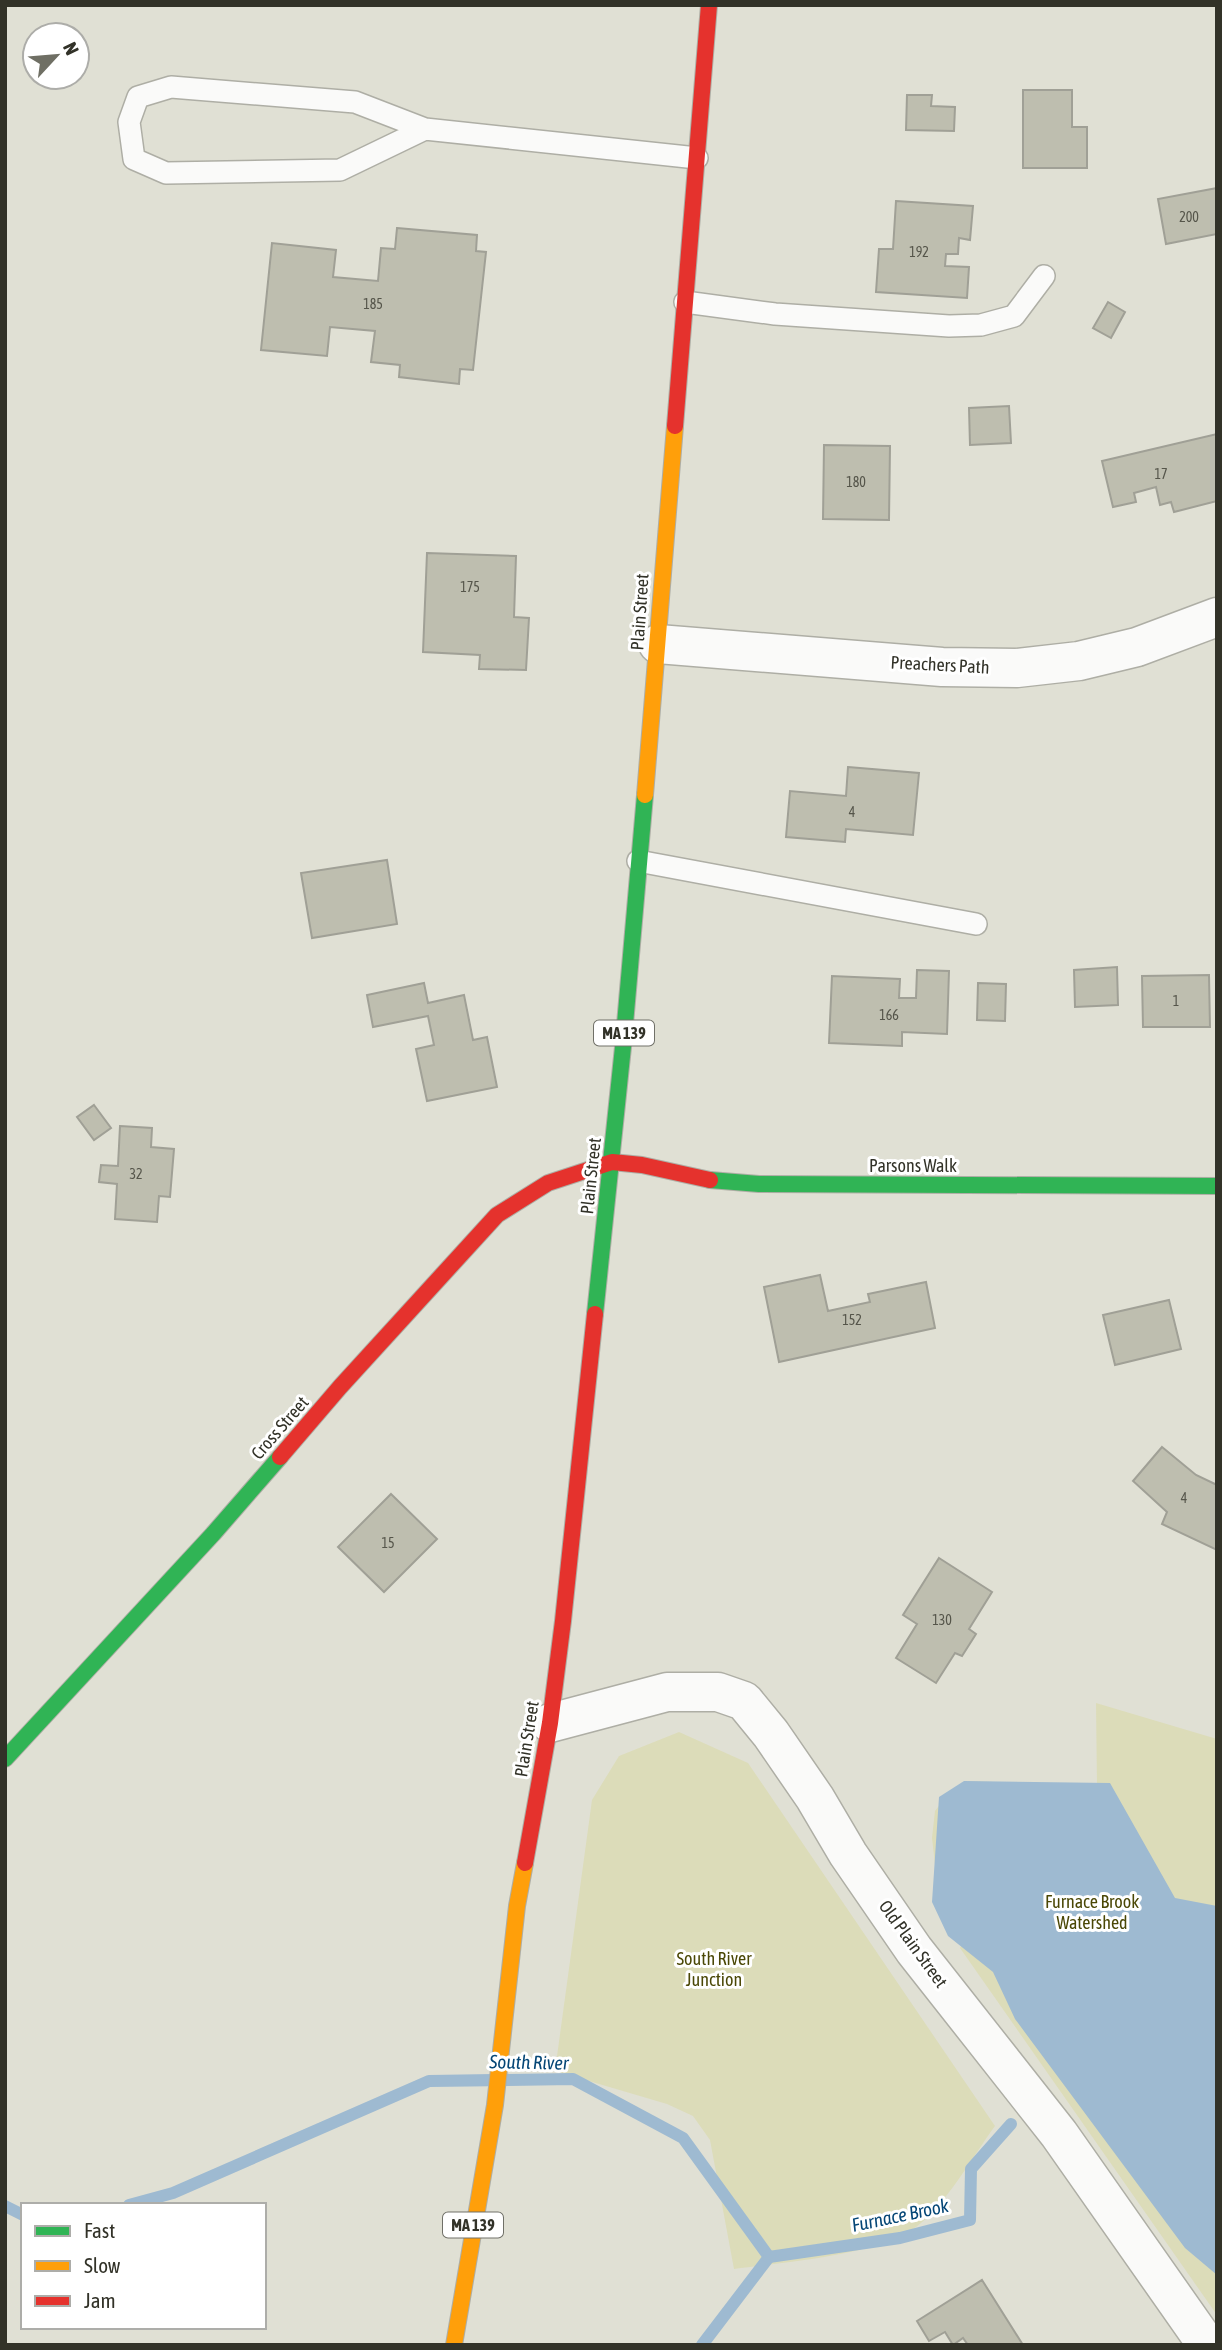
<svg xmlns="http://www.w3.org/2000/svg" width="1222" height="2350" viewBox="0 0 1222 2350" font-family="'Asap Condensed',sans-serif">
	<rect width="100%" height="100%" fill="#e0e0d4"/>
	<g fill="#dcdcb9">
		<polygon points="1096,1703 1217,1739 1217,2315 960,1948 969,1932 938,1891 932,1838 935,1811 951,1790 969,1781 1097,1786"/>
		<path d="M679,1732L748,1763L995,2126C973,2156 945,2206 916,2227C875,2256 784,2262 734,2269L710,2140L693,2116L667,2104L555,2071L592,1800L619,1756Z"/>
	</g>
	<polygon fill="#9ebad1" points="964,1781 1110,1783 1175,1898 1217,1906 1217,2275 1185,2248 1015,2019 993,1972 948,1936 932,1902 939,1797"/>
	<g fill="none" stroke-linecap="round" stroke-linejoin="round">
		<g stroke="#9ebad1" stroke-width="12">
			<polyline points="129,2205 173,2193 429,2081 573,2079 683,2138 769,2257 702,2345"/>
			<polyline points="5,2206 23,2215"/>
			<polyline points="769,2257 900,2238 970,2220 971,2169 1011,2124"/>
		</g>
	</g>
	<g fill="#bebeaf" stroke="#a0a096" stroke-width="2">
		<polygon points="1023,90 1072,90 1072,127 1087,127 1087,168 1023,168"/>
		<polygon points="907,95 932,95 931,106 955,107 954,131 906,130"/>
		<polygon points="1217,188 1217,234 1166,244 1158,199"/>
		<polygon points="896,201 973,206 970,240 959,238 958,254 946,254 945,266 969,267 967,298 876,292 879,249 893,249"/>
		<polygon points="397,228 477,235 476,251 486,252 473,370 460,369 459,384 399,377 400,365 371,362 375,331 330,327 327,356 261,350 272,243 336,250 333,277 378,281 381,248 395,249"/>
		<polygon points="1108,302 1125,312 1111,338 1093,328"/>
		<polygon points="1009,406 1011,443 970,445 969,408"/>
		<polygon points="1217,434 1217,501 1174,512 1171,502 1160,505 1156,487 1134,493 1136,502 1113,507 1102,461"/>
		<polygon points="824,445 890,446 889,520 823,519"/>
		<polygon points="427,553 516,556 514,617 529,618 526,670 479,669 480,655 423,652"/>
		<polygon points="848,767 919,773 913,835 846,829 845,842 786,837 790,791 846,796"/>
		<polygon points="387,860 397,924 312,938 301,873"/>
		<polygon points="1117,967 1118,1005 1075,1007 1074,970"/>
		<polygon points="917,970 949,971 947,1034 902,1032 902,1046 829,1043 832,976 900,979 899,998 916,998"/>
		<polygon points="1209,975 1210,1027 1143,1027 1142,976"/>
		<polygon points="424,983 428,1003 464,995 473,1040 487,1037 497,1087 427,1101 416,1049 434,1045 428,1016 373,1027 367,995"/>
		<polygon points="978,983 1006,984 1005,1021 977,1020"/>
		<polygon points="94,1105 111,1128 94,1140 77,1117"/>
		<polygon points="120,1126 152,1128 151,1147 174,1149 170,1197 159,1196 157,1222 115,1219 117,1184 99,1182 101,1165 118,1166"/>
		<polygon points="820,1275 828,1311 870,1302 868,1294 926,1282 935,1328 779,1362 764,1287"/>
		<polygon points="1169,1300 1181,1349 1115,1365 1103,1315"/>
		<polygon points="1162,1447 1196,1475 1217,1485 1217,1550 1162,1524 1167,1512 1133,1481"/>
		<polygon points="391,1494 437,1539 384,1592 338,1547"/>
		<polygon points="939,1558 992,1592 969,1629 976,1634 962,1656 955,1653 936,1683 896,1658 917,1624 903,1615"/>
		<polygon points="982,2280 1023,2345 968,2345 963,2338 953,2345 945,2332 929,2341 917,2321"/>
	</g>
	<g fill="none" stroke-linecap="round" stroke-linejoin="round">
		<defs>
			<g id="lane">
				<polyline points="425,129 340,170 166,173 134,159 129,122 138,97 171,87 355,102 425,129 697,158"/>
				<polyline points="685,302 775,314 949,326 981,325 1014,316 1044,276"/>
				<polyline points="638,861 976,924"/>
			</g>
			<g id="street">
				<polyline points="658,644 942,667 1017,668 1079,661 1137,647 1217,617"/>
				<polyline points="550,1723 667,1692 718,1692 744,1701 771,1734 815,1798 848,1854 914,1950 1059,2134 1207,2345"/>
			</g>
			<g id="fast">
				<polyline points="710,1180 759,1184 1217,1186"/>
				<polyline points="595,1314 623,1047 645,795"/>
				<polyline points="5,1759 213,1534 280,1457"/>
			</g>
			<g id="slow">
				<polyline points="645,795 675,426"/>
				<polyline points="454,2345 495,2105 517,1906 525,1863"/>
			</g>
			<g id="jam">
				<polyline points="675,426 709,5"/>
				<polyline points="280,1457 340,1387 497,1215 548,1183 612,1162 642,1165 710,1180"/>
				<polyline points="525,1863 550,1723 563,1621 595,1314"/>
			</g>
		</defs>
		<use href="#lane" stroke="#aeaea5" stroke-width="24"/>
		<use href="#street" stroke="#aeaea5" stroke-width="41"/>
		<use href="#fast" stroke="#aeaea5" stroke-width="18"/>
		<use href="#slow" stroke="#aeaea5" stroke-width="18"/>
		<use href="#jam" stroke="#aeaea5" stroke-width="18"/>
		<use href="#lane" stroke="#fafaf9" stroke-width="21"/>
		<use href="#street" stroke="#fafaf9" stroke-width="38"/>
		<use href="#fast" stroke="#30b455" stroke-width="16"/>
		<use href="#slow" stroke="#ff9f0a" stroke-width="16"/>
		<use href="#jam" stroke="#e5322d" stroke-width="16"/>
	</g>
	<g text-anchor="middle" stroke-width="6" stroke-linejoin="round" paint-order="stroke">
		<g font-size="14" fill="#55554a">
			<text x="1189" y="222">200</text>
			<text x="919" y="257">192</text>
			<text x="373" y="309">185</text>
			<text x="1161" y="479">17</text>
			<text x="856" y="487">180</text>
			<text x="470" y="592">175</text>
			<text x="852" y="817">4</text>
			<text x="1176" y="1006">1</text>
			<text x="889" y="1020">166</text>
			<text x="136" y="1179">32</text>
			<text x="852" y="1325">152</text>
			<text x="1184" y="1503">4</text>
			<text x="388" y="1548">15</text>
			<text x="942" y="1625">130</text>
		</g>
		<g fill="#fff" stroke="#707068" stroke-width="2">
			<rect x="594" y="1020.5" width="60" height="25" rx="5"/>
			<rect x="443" y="2212.5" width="60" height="25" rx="5"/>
		</g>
		<g font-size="16" font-weight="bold" fill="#323228">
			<text x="624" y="1039">MA 139</text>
			<text x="473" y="2231">MA 139</text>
		</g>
		<g font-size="18" fill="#323228" stroke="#fff">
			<text transform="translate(640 612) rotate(-86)" y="6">Plain Street</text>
			<text transform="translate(940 665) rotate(3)" y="6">Preachers Path</text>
			<text x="913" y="1172">Parsons Walk</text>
			<text transform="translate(591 1176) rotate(-84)" y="6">Plain Street</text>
			<text transform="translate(280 1428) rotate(-49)" y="6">Cross Street</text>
			<text transform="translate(527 1739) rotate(-81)" y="6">Plain Street</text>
			<text transform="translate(913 1944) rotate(54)" y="6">Old Plain Street</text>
		</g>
		<g font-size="18" fill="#4a4705" stroke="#fff">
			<text x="1092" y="1908">Furnace Brook<tspan x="1092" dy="21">Watershed</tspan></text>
			<text x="714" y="1965">South River<tspan x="714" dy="21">Junction</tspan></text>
		</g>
		<g font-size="19" font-style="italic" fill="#054676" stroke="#fff">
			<text transform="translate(529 2062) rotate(1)" y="7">South River</text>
			<text transform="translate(900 2215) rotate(-12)" y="7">Furnace Brook</text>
		</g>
	</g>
	<rect width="1222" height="2350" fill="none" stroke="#323228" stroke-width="14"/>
	<rect x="21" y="2203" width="245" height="126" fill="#ffffff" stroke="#adada9" stroke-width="2"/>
	<rect x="35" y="2226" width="35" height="10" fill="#30b455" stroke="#adada9" stroke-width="2"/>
	<text x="84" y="2238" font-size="21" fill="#323228">Fast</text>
	<rect x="35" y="2261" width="35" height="10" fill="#ff9f0a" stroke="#adada9" stroke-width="2"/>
	<text x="84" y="2273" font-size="21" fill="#323228">Slow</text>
	<rect x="35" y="2296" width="35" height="10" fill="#e5322d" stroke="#adada9" stroke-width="2"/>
	<text x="84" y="2308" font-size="21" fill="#323228">Jam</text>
	<g transform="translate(56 56) rotate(64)"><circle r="33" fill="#ffffff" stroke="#adada9" stroke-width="2"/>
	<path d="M0-5L12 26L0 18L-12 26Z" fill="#6f6f64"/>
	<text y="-10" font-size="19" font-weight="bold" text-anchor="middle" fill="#323228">N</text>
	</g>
</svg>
